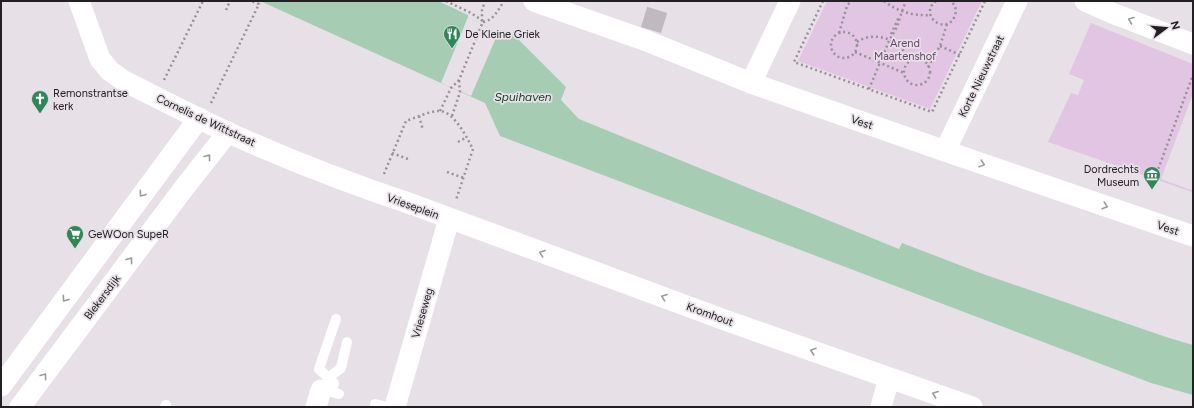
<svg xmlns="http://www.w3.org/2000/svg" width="1194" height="408" viewBox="0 0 1194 408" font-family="Figtree,sans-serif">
	<rect width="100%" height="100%" fill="#e7e1e7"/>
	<g fill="#e1c5e2">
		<polygon points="827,1 982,1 930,109 798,61"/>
		<polygon points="1091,23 1193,64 1193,94 1161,179 1191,190 1193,187 1192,192 1048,142 1071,93 1078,95 1084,80 1069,74"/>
	</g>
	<polygon fill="#a7ccb4" points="260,1 438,1 468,15 468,17 498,33 503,30 515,36 566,87 561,100 579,119 899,249 902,243 983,274 1166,337 1193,345 1193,395 1151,383 500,136 485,103"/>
	<polygon fill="#e7e1e7" points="468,17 498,33 471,96 441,83"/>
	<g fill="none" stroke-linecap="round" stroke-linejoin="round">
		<polyline stroke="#c0bac0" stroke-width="21" stroke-dasharray="21 10" stroke-linecap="butt" points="651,30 660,1"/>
		<g stroke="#969296" stroke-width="2.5" stroke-dasharray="2 3" stroke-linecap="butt">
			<polyline points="446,1 471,13 483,21"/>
			<polyline points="823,1 794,62 932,112 985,1"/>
			<path d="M884,1C898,12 913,16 931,15"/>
			<path d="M936,1C917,16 948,37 955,15C957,10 955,5 951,1"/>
			<polyline points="226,10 230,1"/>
			<path d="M483,22C494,20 498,10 504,1"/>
			<circle cx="844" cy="45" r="13"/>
			<polyline points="839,33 847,6 851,1"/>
			<polyline points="891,34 899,17"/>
			<path d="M857,42C871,32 893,37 903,50C906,53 908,58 910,61"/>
			<polyline points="940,46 960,55"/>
			<polyline points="855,52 904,73"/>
			<circle cx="917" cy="72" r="13"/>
			<polyline points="928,67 940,46 947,24"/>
			<polyline points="164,80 203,1"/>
			<polyline points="869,89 889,41 897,27 902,11 906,1"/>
			<polyline points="211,103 259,4 251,1"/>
			<polyline points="440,111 451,88 459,80 482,24 482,10 485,1"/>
			<polyline points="419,116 423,130"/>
			<polyline points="452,116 460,92 459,80"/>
			<polyline points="458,142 467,137"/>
			<polyline points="392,153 408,159"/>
			<polyline points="447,172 464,178"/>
			<path d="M384,174L406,121C415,118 429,111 439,111C454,111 467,138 473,149L456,200"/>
			<polyline points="1153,183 1193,75"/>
		</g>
		<g stroke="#fff" stroke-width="10">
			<polyline points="336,319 319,369 334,383 332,392 339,394"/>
			<polyline points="328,378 341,368 347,342"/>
			<polyline points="375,404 388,407"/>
			<polyline points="165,407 166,405"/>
		</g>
		<g stroke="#fff" stroke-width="21">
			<path d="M79,1L100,59L110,71L124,81C158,98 193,116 227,132C288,160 351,184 414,205L722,319L972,407"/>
			<polyline points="534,1 647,41 751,83 945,151 1193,236"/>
			<polyline points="1085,1 1112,13 1193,44"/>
			<polyline points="751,83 790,1"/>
			<polyline points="945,151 1017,1"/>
			<polyline points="1,386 199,118"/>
			<polyline points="20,407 184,188 228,132"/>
			<polyline points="316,407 321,390"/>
			<polyline points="395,407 449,219"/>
			<polyline points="881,407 889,378"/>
		</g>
	</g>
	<defs><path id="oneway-chevron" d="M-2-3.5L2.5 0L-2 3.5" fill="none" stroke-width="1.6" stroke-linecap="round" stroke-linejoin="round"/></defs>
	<g stroke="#9c9b9c">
		<use href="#oneway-chevron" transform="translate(1131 20) rotate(-159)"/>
		<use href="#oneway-chevron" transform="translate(208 157) rotate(-52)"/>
		<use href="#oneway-chevron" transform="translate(982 164) rotate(19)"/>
		<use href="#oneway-chevron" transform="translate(142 194) rotate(126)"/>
		<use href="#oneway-chevron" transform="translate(1105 206) rotate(19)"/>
		<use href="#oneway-chevron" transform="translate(542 253) rotate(-160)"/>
		<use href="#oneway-chevron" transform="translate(130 260) rotate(-53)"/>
		<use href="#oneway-chevron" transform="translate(664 297) rotate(-160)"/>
		<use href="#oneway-chevron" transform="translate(65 299) rotate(126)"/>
		<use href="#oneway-chevron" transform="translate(813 351) rotate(-161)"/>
		<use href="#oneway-chevron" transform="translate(44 376) rotate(-53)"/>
		<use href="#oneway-chevron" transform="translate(935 394) rotate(-160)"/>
	</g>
	<defs>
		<symbol id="restaurant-pin" viewBox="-11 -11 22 30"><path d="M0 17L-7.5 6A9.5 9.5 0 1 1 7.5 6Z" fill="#318557" stroke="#e7e1e7"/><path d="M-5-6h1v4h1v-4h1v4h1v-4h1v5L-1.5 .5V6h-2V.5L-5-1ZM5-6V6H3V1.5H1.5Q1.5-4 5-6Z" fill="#fff"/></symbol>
		<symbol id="church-pin" viewBox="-11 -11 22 30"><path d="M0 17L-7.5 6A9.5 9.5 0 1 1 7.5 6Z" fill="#318557" stroke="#e7e1e7"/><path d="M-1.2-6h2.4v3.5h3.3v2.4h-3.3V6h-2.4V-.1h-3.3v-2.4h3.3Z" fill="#fff"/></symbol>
		<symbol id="museum-pin" viewBox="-11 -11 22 30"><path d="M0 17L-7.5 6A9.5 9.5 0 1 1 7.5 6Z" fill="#318557" stroke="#e7e1e7"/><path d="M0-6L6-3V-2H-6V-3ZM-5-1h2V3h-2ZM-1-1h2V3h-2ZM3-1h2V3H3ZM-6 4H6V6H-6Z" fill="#fff"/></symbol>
		<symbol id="supermarket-pin" viewBox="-11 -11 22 30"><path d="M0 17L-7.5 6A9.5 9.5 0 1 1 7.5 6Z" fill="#318557" stroke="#e7e1e7"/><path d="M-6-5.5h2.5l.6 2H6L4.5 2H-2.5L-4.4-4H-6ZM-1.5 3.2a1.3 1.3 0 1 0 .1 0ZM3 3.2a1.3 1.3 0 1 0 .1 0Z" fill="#fff"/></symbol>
	</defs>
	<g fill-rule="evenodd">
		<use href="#restaurant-pin" x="442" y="24" width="20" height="27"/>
		<use href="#church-pin" x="30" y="89" width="20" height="27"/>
		<use href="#museum-pin" x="1142" y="165" width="20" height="27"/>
		<use href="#supermarket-pin" x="65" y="224" width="20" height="27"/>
	</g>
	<g text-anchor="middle" stroke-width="3.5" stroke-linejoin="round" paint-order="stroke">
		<g font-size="11" fill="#222023" stroke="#e7e1e7" text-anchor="start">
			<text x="465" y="38">De Kleine Griek</text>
			<text x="53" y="97">Remonstrantse<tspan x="53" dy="13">kerk</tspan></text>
			<text x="1139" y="173" text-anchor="end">Dordrechts<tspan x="1139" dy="13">Museum</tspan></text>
			<text x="88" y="238">GeWOon SupeR</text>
		</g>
		<g font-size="11" fill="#6a426c" stroke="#e7e1e7">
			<text x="905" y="47">Arend<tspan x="905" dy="13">Maartenshof</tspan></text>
		</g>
		<g font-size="11" fill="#222023" stroke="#e7e1e7">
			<text transform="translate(981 76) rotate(-64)" y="4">Korte Nieuwstraat</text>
			<text transform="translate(206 120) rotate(25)" y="4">Cornelis de Wittstraat</text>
			<text transform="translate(862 122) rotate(19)" y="4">Vest</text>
			<text transform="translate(413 206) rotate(20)" y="4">Vrieseplein</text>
			<text transform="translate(1168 228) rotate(19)" y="4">Vest</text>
			<text transform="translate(102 297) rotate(-53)" y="4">Blekersdijk</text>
			<text transform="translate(422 313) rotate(-74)" y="4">Vrieseweg</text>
			<text transform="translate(710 314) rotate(20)" y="4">Kromhout</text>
		</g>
		<g font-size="12" font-style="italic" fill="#0d3b23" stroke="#e7e1e7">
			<text x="523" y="101">Spuihaven</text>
		</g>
	</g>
	<rect width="1194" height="408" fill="none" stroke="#222023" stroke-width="4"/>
	<g transform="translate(1166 28) rotate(74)" stroke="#e7e1e7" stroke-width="3" paint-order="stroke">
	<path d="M0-3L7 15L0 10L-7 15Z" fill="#222023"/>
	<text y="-6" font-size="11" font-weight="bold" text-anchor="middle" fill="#222023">N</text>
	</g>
</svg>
